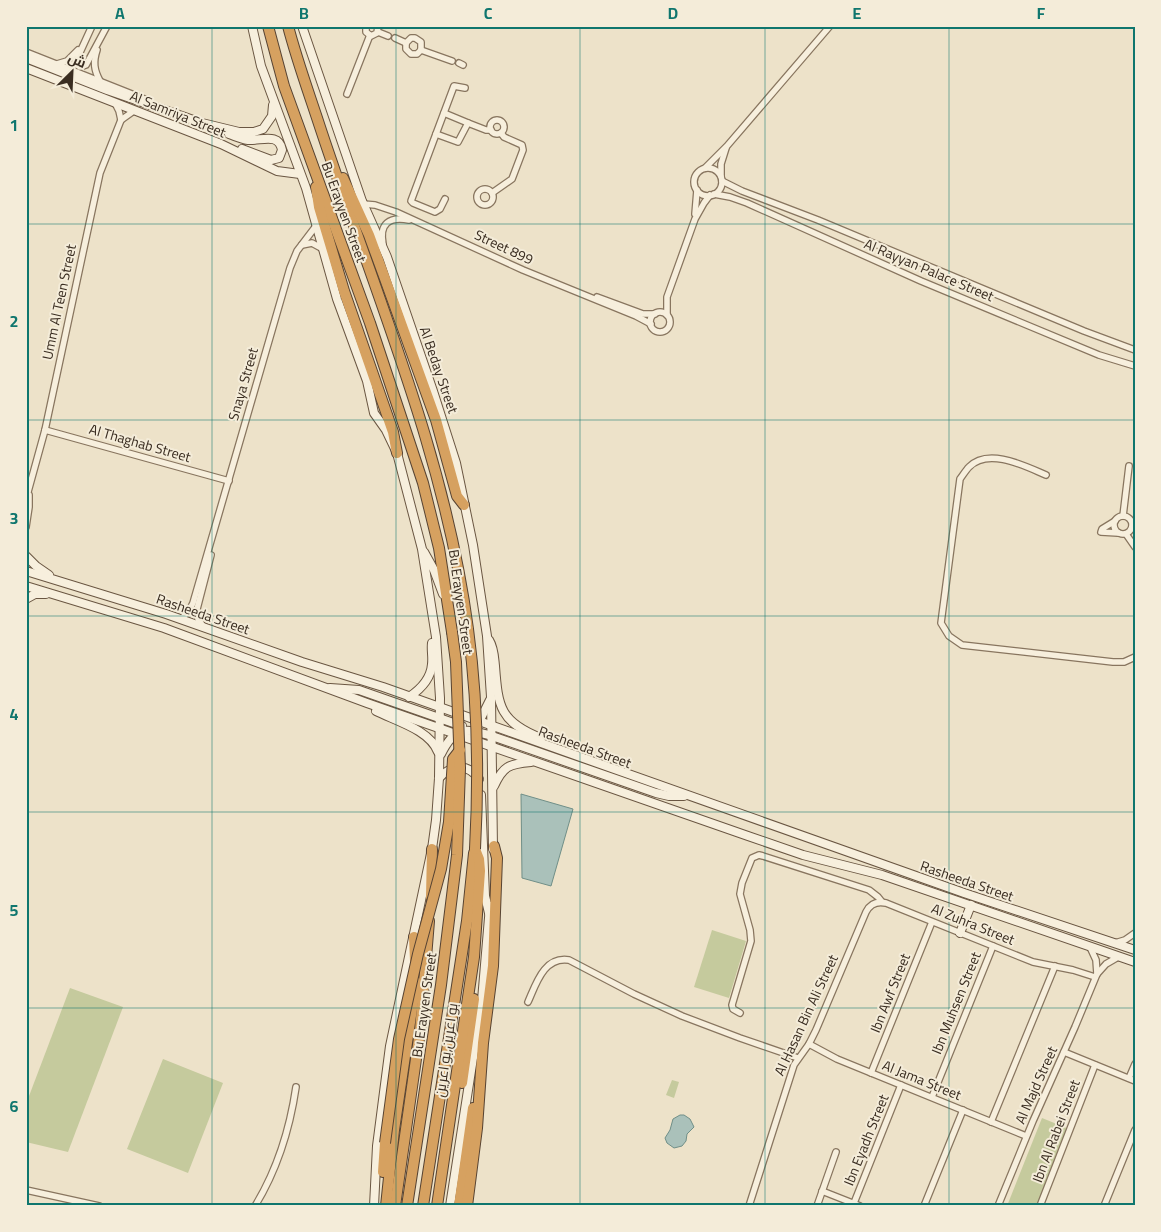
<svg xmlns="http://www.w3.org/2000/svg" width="1161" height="1232" viewBox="0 0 1161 1232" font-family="Georgia,Cairo,serif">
	<rect width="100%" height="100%" fill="#ede2c9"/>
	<g fill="#c5ca9d">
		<polygon points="712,930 746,941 729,998 694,987"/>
		<polygon points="70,988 123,1007 68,1152 26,1142 26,1104"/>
		<polygon points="163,1059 223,1083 188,1173 127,1149"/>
		<polygon points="672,1080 679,1082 674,1098 666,1095"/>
		<polygon points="1042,1118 1069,1129 1039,1206 1007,1206"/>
	</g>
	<g fill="#aac1ba" stroke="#708f88">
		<polygon points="521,794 573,809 551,886 522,878"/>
		<polygon points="680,1115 684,1115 690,1119 694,1127 687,1134 686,1141 682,1146 674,1148 667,1143 665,1138 670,1130 673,1119"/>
	</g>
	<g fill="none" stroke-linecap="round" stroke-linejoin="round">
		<defs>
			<g id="street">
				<polyline points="92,26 76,61 77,65 80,67 86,65 107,26"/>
				<polyline points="366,26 366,32 371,36 377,33 378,26"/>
				<polyline points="378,32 388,36"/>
				<polyline points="395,38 406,43"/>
				<polyline points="406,43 411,38 415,38 421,42 421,50"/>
				<polyline points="406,43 406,49 411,54 417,54 421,50"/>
				<path d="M97,50C93,62 94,70 100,81"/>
				<polyline points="421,50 452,61"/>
				<polyline points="26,52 147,100"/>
				<polyline points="459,63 463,65"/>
				<polyline points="57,64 67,61 78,50"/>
				<polyline points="347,94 370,35"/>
				<polyline points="444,113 468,123"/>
				<polyline points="121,120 135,110"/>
				<circle cx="497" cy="127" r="7"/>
				<polyline points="436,134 454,86 465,88"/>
				<polyline points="705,168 727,146 830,26"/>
				<circle cx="708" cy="182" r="14"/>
				<polyline points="721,176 721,164 726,148"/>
				<polyline points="722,181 742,191 818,220 1084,331 1135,350"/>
				<circle cx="485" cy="197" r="8"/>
				<polyline points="492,193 512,179 523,150 522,145 504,137 501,133"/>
				<polyline points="714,194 730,197 747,203 921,281 1099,355 1135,366"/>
				<polyline points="445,199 440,209 435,212 413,203 411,201 436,134 458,142 468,123 486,130 491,130"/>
				<polyline points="363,204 375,205 396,212 523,270 636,316 651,324"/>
				<polyline points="695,214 697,190"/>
				<path d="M383,244C379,224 389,216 409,220"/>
				<polyline points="302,245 312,243 323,249"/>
				<polyline points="597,297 643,314 655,314"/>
				<circle cx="660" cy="322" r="10"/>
				<polyline points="667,315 667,297 695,219 704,203 710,195"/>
				<polyline points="45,430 229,481"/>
				<path d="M1046,475C1025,466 988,447 969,467C966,470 963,475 960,479L941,623L949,636L962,645L1113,662H1124L1135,657"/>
				<polyline points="26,499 45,430 100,173 121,120 119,111 115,103"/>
				<polyline points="1123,516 1129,466"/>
				<circle cx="1123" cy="525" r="9"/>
				<polyline points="1115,521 1102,529 1101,532 1118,533"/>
				<polyline points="26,527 29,507 29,495"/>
				<polyline points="1126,534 1135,547"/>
				<polyline points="181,619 189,611 193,603 290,268 297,251 316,226"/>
				<polyline points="203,626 198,619 197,609 211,555"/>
				<polyline points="1115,943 1125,940 1135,933"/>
				<polyline points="1090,947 1096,960 1097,974"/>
				<path d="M528,1002C536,984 544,956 569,960L634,994L682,1016L740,1038L798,1058"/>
				<polyline points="740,1013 733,1009 732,1005 751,941 750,930 740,894 742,883 752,858 759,855 763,856 869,890 878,897 882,902"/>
				<polyline points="809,1044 837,1059 1026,1136"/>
				<polyline points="1064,1052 1135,1081"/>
				<polyline points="871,1073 932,922"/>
				<polyline points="1129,1078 1135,1064"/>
				<polyline points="932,1097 993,946"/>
				<polyline points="991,1122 1055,966"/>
				<polyline points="26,1190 99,1206"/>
				<polyline points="822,1191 860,1206"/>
				<polyline points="854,1203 901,1085"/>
				<path d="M255,1206C277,1170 290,1128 296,1087"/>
				<path d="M749,1206L794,1065L809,1044L816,1030L866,912C870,904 877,901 886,903L1033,962L1073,970L1095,977"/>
				<polyline points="817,1206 836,1152"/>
				<polyline points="924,1206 963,1110"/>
				<polyline points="998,1206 1033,1121 1075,1027 1097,974 1106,964 1118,957"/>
				<polyline points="1040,1206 1095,1065"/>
				<polyline points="1104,1206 1135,1130"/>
			</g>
			<g id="secondary">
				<polyline points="252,26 261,66 306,188 337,299 367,381 374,413 386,430 397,453 422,549 436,637 440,698 439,778 436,820 432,849 390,1046 377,1146 374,1206"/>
				<polyline points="302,26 362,201 387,257 433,391 456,463 473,545 487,636 491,697 493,849"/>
				<polyline points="26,58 107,90 202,123 239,132 254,132 263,129 272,116 273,105"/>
				<polyline points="26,68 221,144 277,171 300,174"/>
				<path d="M229,134C235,136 241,139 248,140C261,141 279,132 282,150L279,158L271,160L242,149"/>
				<polyline points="424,552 434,570 443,594"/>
				<polyline points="26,556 36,566 49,575"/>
				<polyline points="26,571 166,614 302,662 383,687 964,893 1135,950"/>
				<polyline points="26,586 164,628 367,703 748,836 803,855 882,875 1135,962"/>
				<polyline points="26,599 35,594 46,594"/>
				<path d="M489,640C494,648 494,657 495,666C498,707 500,722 541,738"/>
				<polyline points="330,688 359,690 462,726"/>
				<path d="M409,697C421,689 431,678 432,664C433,657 431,650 432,643"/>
				<path d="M376,711C396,721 430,730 438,752"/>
				<polyline points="477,726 490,700"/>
				<path d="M441,754C455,726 464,728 492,736L656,793L669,796H684"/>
				<path d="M439,778C451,765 468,763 479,779"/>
				<path d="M494,786C503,766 509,764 531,762"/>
				<polyline points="481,795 485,896 489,913"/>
				<polyline points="960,933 971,905"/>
				<polyline points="450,1206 482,1000 490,906"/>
			</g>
			<g id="highway">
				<polyline points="268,26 284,86 370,323 423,483 439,548 452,632"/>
				<path d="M288,26C297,61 310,96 321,130C376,296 445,455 468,629"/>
				<polyline points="343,178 369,235 384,276 436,420 457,496 464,505"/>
				<polyline points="316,187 319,207 344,291 393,432 397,453"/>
				<polyline points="431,897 432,849"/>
				<polyline points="414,937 415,961"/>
				<polyline points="462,1083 474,999"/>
				<polyline points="383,1172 385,1143"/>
				<polyline points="386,1206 394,1130 416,982"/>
				<polyline points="395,1206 420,1031 429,921"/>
				<polyline points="423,1206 467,921 474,853"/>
				<polyline points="437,1206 474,957 480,871 479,859 475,849"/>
				<polyline points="459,1206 473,1108"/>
				<polyline points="467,1206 477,1128 483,1043 493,966 497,858 494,846"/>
			</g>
		</defs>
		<use href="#street" stroke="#88755f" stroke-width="8"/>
		<use href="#secondary" stroke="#6a5642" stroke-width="10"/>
		<use href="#highway" stroke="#574332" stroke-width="12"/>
		<use href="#street" stroke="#f7efdd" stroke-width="5.5"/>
		<use href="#secondary" stroke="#f7efdd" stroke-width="8"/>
		<use href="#highway" stroke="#d6a160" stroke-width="10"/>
		<defs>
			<g id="highway-bridge">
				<path d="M468,629C478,702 479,775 475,849"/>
				<polyline points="385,1143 399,1039 418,954 441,869 449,822 453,759 460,750"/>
				<polyline points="407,1206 441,985 457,855 460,768 456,662 452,632"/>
			</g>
		</defs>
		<use href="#highway-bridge" stroke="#574332" stroke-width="12" stroke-linecap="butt"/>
		<use href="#highway-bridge" stroke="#d6a160" stroke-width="10"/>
	</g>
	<path fill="none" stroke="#0f766e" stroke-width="1" stroke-opacity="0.55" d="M212,26V1206M396,26V1206M580,26V1206M765,26V1206M949,26V1206M26,224H1135M26,420H1135M26,616H1135M26,812H1135M26,1008H1135"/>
	<g text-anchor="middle" stroke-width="4" stroke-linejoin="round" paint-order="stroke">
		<g font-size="14" fill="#3a2d21" stroke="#f4ecd9">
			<text transform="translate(178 114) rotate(22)" y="5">Al Samriya Street</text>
			<text transform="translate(344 212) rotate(70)" y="5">Bu Erayyen Street</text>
			<text transform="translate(504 247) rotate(25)" y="5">Street 899</text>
			<text transform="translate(929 270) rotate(23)" y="5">Al Rayyan Palace Street</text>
			<text transform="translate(59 302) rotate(-78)" y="5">Umm Al Teen Street</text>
			<text transform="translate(439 370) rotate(71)" y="5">Al Beday Street</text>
			<text transform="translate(243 384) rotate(-74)" y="5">Snaya Street</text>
			<text transform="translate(140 443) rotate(16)" y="5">Al Thaghab Street</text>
			<text transform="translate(461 602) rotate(82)" y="5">Bu Erayyen Street</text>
			<text transform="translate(203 614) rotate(19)" y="5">Rasheeda Street</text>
			<text transform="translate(585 747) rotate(20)" y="5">Rasheeda Street</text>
			<text transform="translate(967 881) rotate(19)" y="5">Rasheeda Street</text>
			<text transform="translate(973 924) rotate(22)" y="5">Al Zuhra Street</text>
			<text transform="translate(890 993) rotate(-68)" y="5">Ibn Awf Street</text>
			<text transform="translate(956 1003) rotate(-68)" y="5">Ibn Muhsen Street</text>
			<text transform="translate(424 1005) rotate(-82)" y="5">Bu Erayyen Street</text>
			<text transform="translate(806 1015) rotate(-65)" y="5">Al Hasan Bin Ali Street</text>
			<text transform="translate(446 1050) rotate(-82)" y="5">بو اعرين,بو اعرين</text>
			<text transform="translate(922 1080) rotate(22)" y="5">Al Jama Street</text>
			<text transform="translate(1036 1085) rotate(-66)" y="5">Al Majd Street</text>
			<text transform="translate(1056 1131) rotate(-69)" y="5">Ibn Al Rabei Street</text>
			<text transform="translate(866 1140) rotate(-68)" y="5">Ibn Eyadh Street</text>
		</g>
	</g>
	<rect width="1161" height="1232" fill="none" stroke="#f4ecd9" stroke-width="55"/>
	<g transform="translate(72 72) rotate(24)" stroke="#f4ecd9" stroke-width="4" paint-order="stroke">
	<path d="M0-4L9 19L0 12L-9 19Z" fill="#3a2d21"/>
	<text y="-8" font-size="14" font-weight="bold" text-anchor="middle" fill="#3a2d21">ش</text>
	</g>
	<rect x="28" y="28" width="1106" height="1176" fill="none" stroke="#0f766e" stroke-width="2"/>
	<g font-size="16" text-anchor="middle" font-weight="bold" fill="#0f766e">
		<text x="120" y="19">A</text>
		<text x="304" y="19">B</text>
		<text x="488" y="19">C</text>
		<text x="673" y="19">D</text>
		<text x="857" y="19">E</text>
		<text x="1041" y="19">F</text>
		<text x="14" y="131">1</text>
		<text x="14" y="327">2</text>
		<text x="14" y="524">3</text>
		<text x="14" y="720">4</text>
		<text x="14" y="916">5</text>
		<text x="14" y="1112">6</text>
	</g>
</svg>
